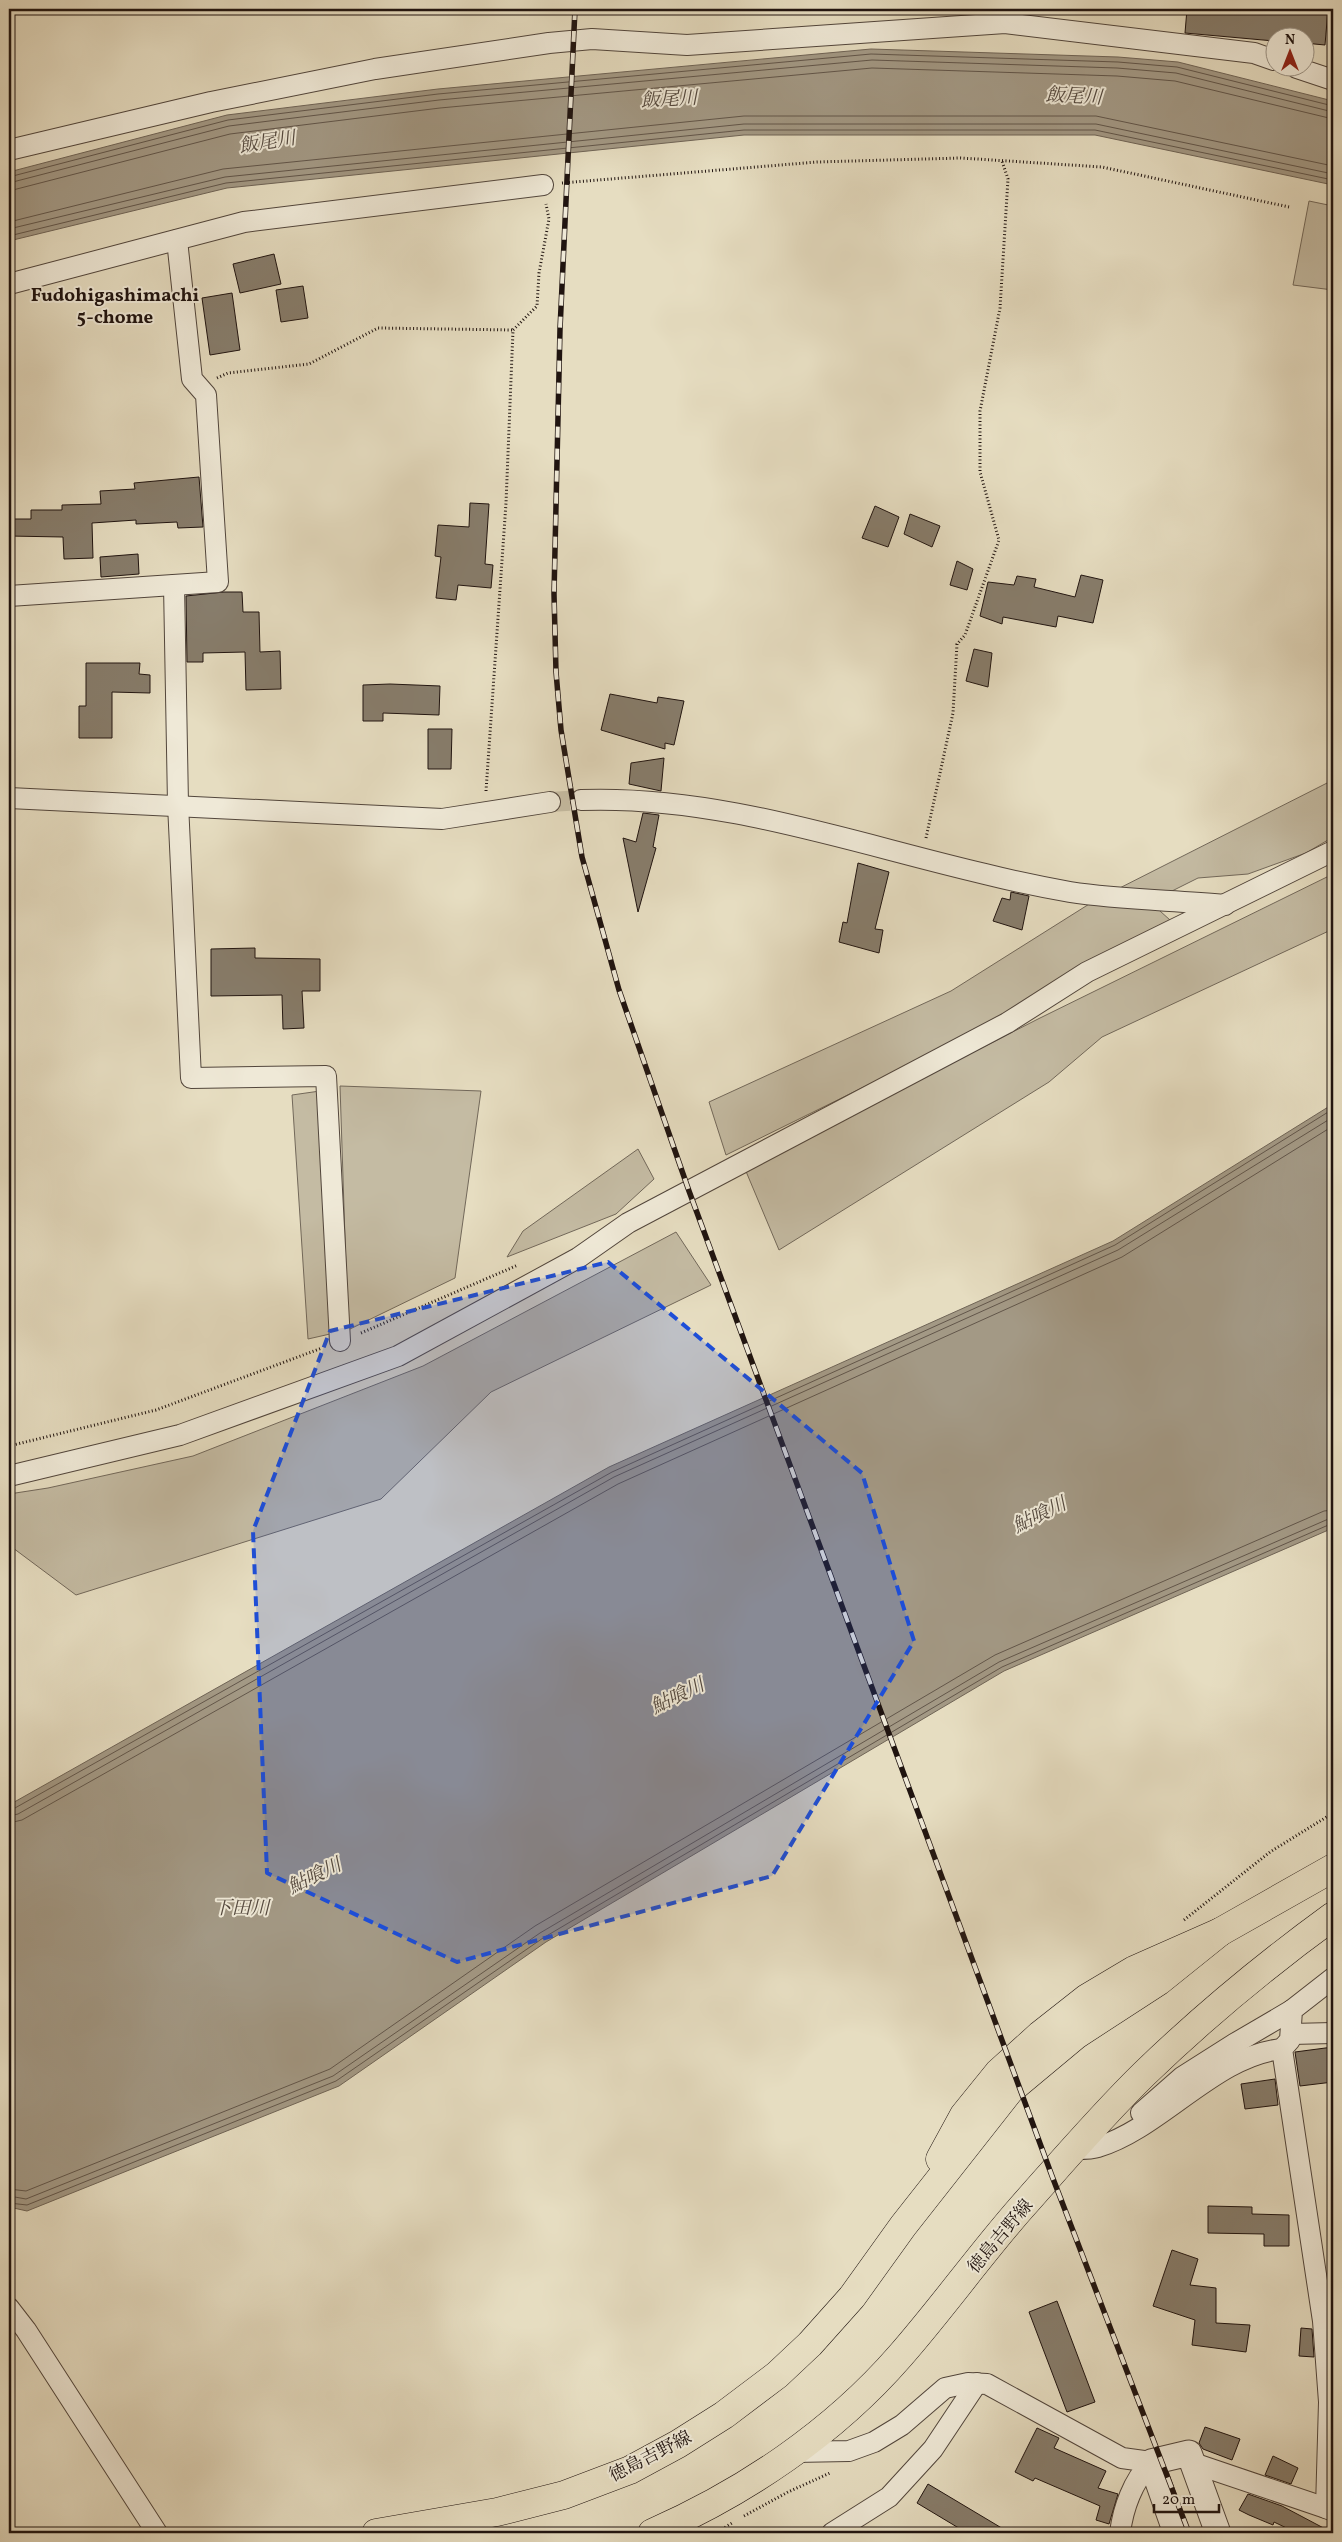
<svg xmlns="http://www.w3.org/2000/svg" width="1342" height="2542" viewBox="0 0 1342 2542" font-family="Vollkorn,'Noto Serif JP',serif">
	<rect width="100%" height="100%" fill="#e6ddc1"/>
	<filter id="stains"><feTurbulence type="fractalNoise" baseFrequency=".004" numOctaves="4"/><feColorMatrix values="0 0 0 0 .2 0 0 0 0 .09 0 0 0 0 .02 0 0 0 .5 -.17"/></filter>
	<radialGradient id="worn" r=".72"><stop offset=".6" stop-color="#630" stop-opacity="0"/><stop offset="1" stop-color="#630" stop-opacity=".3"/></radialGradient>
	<g fill="#c4bba3" stroke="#72685a">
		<polygon points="1309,201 1333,206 1333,290 1293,285"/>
		<polygon points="1333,780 1333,837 1306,853 1248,874 1198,878 1150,902 1170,920 941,1049 726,1155 709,1102 951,991 1094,901"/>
		<polygon points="1333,874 1333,929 1102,1037 1049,1082 779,1250 745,1169 1038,1019"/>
		<polygon points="340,1086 481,1091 455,1278 348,1330"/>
		<polygon points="320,1091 330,1334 308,1339 292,1095"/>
		<polygon points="638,1149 654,1179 616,1214 507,1257 523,1231"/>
		<polygon points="676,1232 711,1285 491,1392 381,1499 76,1595 9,1545 9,1494 48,1488 193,1456 423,1366"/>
	</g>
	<g fill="#a39985" stroke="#6f6456">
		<polygon points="871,49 1118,57 1178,62 1333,101 1333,185 1095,135 744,135 227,188 9,241 9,172 227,115 438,89"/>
		<polygon points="1333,1104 1333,1528 1004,1671 546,1942 339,2086 27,2211 9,2207 9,1805 609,1467 1113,1241"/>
	</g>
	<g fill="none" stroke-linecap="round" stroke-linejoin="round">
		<g stroke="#62564a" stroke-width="1">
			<polyline points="9,177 228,120 438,94 871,54 1118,62 1177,67 1333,106"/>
			<polyline points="9,183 229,126 439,100 872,60 1117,68 1176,73 1333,112"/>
			<polyline points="9,191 230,134 440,108 872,68 1117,76 1175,81 1333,119"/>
			<polyline points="9,222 223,169 744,116 1096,116 1333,166"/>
			<polyline points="9,229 225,177 744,124 1096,124 1333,174"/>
			<polyline points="9,236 226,183 744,130 1095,130 1333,180"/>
			<polyline points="9,1810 15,1808 612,1472 1115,1245 1333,1109"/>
			<polyline points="9,1816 18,1814 614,1477 1118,1250 1333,1117"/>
			<polyline points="9,1823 22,1820 618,1484 1122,1257 1333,1126"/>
			<polyline points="9,2189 26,2191 330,2069 535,1926 995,1655 1324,1511 1333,1510"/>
			<polyline points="9,2196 26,2199 333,2076 540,1933 999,1662 1333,1517"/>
			<polyline points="9,2203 27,2205 336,2081 543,1938 1002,1667 1333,1523"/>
		</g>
	</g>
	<g fill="#877d6c" stroke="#201410">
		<polygon points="1187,9 1328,9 1325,45 1304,43 1304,38 1274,38 1274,41 1185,33"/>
		<polygon points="274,254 281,284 240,293 233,264"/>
		<polygon points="303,286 308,318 281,322 276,290"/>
		<polygon points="232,293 240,350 210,355 202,298"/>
		<polygon points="199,477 203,527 178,528 177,522 136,524 136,520 92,523 93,558 64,559 63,537 9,536 9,519 31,519 31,510 62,510 62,505 101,504 100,491 135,489 134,483"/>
		<polygon points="470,503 489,504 485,564 493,565 491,588 458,585 456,600 436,598 441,557 435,556 438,525 469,527"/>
		<polygon points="875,506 899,517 888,547 862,538"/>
		<polygon points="910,514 940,526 932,547 904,534"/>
		<polygon points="138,554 139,574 101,577 100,557"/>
		<polygon points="957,561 973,569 967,590 950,585"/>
		<polygon points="1081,575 1103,580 1093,623 1058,616 1056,627 1003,617 1002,624 980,616 988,582 1014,585 1017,576 1036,579 1034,587 1075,597"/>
		<polygon points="224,592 242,592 243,612 259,612 260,652 280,651 281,689 246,690 245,652 203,653 203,662 187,662 186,596"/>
		<polygon points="974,649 992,653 988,687 966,681"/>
		<polygon points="86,663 140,663 139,674 150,675 150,693 112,692 112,738 79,738 79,706 86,706"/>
		<polygon points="390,684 440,686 439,715 383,713 383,721 363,721 363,685"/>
		<polygon points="610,694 657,703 658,697 684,701 674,745 665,743 665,749 601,730"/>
		<polygon points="428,729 452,729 451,769 428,769"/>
		<polygon points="664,758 661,791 629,784 631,763"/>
		<polygon points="643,813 659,815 653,847 656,848 638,912 623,838 636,842"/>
		<polygon points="858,863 889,872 875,929 883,930 879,953 839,942 843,922 847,923"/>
		<polygon points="1011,892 1029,896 1022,930 993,921 1002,898 1010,900"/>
		<polygon points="255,948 255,958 320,959 320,991 302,991 304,1028 283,1029 282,995 211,996 211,949"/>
		<polygon points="1333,2047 1333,2082 1300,2086 1295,2052"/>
		<polygon points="1275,2079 1278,2105 1245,2109 1241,2084"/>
		<polygon points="1208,2206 1252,2207 1252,2214 1289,2215 1289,2246 1264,2246 1264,2234 1208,2233"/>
		<polygon points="1172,2250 1198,2259 1190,2285 1216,2288 1216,2323 1250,2325 1246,2352 1192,2345 1195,2320 1153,2306"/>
		<polygon points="1057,2301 1095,2402 1067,2412 1029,2312"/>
		<polygon points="1301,2328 1312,2329 1314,2357 1299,2356"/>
		<polygon points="1205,2427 1240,2439 1232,2460 1203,2449 1199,2443"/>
		<polygon points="1037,2428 1059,2438 1054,2448 1106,2471 1098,2488 1118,2494 1109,2524 1096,2520 1100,2506 1035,2478 1033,2481 1015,2472"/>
		<polygon points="1273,2456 1298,2468 1291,2484 1265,2475"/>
		<polygon points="928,2484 1010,2533 967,2533 917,2503"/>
		<polygon points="1248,2494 1282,2506 1333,2533 1297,2533 1274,2522 1273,2525 1249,2515 1239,2510"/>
	</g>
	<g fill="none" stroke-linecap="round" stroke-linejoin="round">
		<polyline stroke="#c8bfa6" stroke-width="20" stroke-dasharray="20 10" stroke-linecap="butt" points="550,802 581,800"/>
		<defs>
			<g id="minor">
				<polyline points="1297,68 1333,80"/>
				<polyline points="9,150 211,102 375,69 549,43 592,39 687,45 1005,23 1254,53 1274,60"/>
				<polyline points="9,284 244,222 543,185"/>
				<polyline points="174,585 178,804 191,1078 326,1076 340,1341"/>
				<polyline points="9,596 218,582 206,395 192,379 177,240"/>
				<polyline points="9,798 442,819 550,802"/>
				<path d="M581,800C719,795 852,843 985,874C1013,881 1042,887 1070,892C1121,900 1174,900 1225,905"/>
				<polyline points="9,1476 180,1435 398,1356 578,1258 628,1223 1007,1023 1087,972 1333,851"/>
				<polyline points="1333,1978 1292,2010 1290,2040 1282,2049 1323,2321 1329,2402 1326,2508 1333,2511"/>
				<polyline points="1291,2034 1333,2033"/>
				<polyline points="1141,2113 1182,2077 1234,2044 1292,2010"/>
				<path d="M1076,2149C1083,2149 1092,2149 1098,2147C1161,2128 1216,2055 1282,2049"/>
				<polyline points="9,2308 26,2330 157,2533"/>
				<path d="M794,2452L849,2451L874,2442L902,2425L945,2388L968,2383L987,2384L1122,2458L1151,2462C1133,2481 1123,2508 1120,2533"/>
				<polyline points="1193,2463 1326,2508"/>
				<polyline points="832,2533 889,2497 933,2449 977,2383"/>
			</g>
			<polyline id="tertiary" points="1176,2533 1151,2462 1189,2453 1218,2533"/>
			<g id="primary">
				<polyline points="940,2159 964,2115 998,2073 1040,2035 1087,1998 1134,1970 1220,1932 1333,1868"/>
				<polyline points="376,2533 497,2512 564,2495 630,2470 678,2444 724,2415 777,2375 810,2344 852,2297 903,2226 1010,2090 1076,2035 1159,1981 1220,1932"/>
				<path d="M652,2533C745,2492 833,2433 900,2356C942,2308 979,2256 1021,2208C1061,2163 1101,2116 1144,2074C1203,2017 1267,1964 1333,1916"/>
			</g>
		</defs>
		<use href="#minor" stroke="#52463c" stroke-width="22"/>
		<use href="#tertiary" stroke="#52463c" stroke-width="27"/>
		<use href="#primary" stroke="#201410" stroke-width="29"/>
		<g stroke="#201410" stroke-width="3" stroke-dasharray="1 2.5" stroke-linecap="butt">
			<polyline points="562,183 817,162 961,158 1102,167 1289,207"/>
			<polyline points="217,378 228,373 309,364 378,328 513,330"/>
			<polyline points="486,791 506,503 513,330 537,306 539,273 549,219 546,204"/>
			<polyline points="926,838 953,713 957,644 965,635 999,540 980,472 980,411 1000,308 1008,179 1002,161"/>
			<polyline points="361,1333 518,1265"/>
			<polyline points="9,1446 156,1410 322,1348"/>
			<polyline points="1184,1920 1270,1852 1333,1813"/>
			<polyline points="744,2516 788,2492 830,2473"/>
			<polyline points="716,2533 732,2523"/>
		</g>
		<use href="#minor" stroke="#efe9d7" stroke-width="20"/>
		<use href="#tertiary" stroke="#efe9d7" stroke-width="25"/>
		<use href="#primary" stroke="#e6ddc1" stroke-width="28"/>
		<defs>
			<polyline id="rail" points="575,9 560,329 554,594 556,672 561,730 582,857 619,990 689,1191 1052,2176 1189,2533"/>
		</defs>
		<use href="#rail" stroke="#201410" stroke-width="5.5"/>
		<use href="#rail" stroke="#efe9d7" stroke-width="4" stroke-dasharray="11" stroke-linecap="butt"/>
	</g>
	<path fill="#1d4ed8" fill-opacity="0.2" stroke="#1d4ed8" stroke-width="4" stroke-dasharray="10 6" stroke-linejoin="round" d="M608,1262L862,1473L914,1641L772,1876L457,1962L267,1873L253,1531L330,1331Z"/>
	<g text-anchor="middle" stroke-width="4" stroke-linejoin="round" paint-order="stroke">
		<g font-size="18" fill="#201410" stroke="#efe9d7">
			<text transform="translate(1000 2236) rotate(-50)" y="6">徳島吉野線</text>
			<text transform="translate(650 2456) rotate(-27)" y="6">徳島吉野線</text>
		</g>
		<g font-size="19" font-style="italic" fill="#54493f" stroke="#efe9d7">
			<text transform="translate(1074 95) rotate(3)" y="7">飯尾川</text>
			<text transform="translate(669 98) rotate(-3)" y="7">飯尾川</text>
			<text transform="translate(267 141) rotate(-9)" y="7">飯尾川</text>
			<text transform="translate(1039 1514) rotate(-26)" y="7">鮎喰川</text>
			<text transform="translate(677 1695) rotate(-26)" y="7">鮎喰川</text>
			<text transform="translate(314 1875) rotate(-26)" y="7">鮎喰川</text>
			<text x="241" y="1914">下田川</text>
		</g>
		<g font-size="19" font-weight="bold" fill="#201410" stroke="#efe9d7">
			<text x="115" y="301">Fudohigashimachi<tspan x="115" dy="22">5-chome</tspan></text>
		</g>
	</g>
	<rect width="1342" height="2542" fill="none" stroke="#e6ddc1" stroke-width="30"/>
	<rect x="10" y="10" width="1322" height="2522" fill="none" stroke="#201410" stroke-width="2.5"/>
	<rect x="15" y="15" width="1312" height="2512" fill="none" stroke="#201410"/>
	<g transform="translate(1290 52)"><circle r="24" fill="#efe9d7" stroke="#9c9487"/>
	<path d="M0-4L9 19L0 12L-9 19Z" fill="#8f2418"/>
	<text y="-8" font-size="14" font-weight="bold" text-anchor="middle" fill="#201410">N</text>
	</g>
	<path d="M1154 2504v8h65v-8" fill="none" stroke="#201410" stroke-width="2.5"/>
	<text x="1162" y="2504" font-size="15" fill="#201410" stroke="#efe9d7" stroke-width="4" paint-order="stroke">20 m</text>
	<rect width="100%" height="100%" filter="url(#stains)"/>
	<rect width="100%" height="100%" fill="url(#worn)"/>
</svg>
